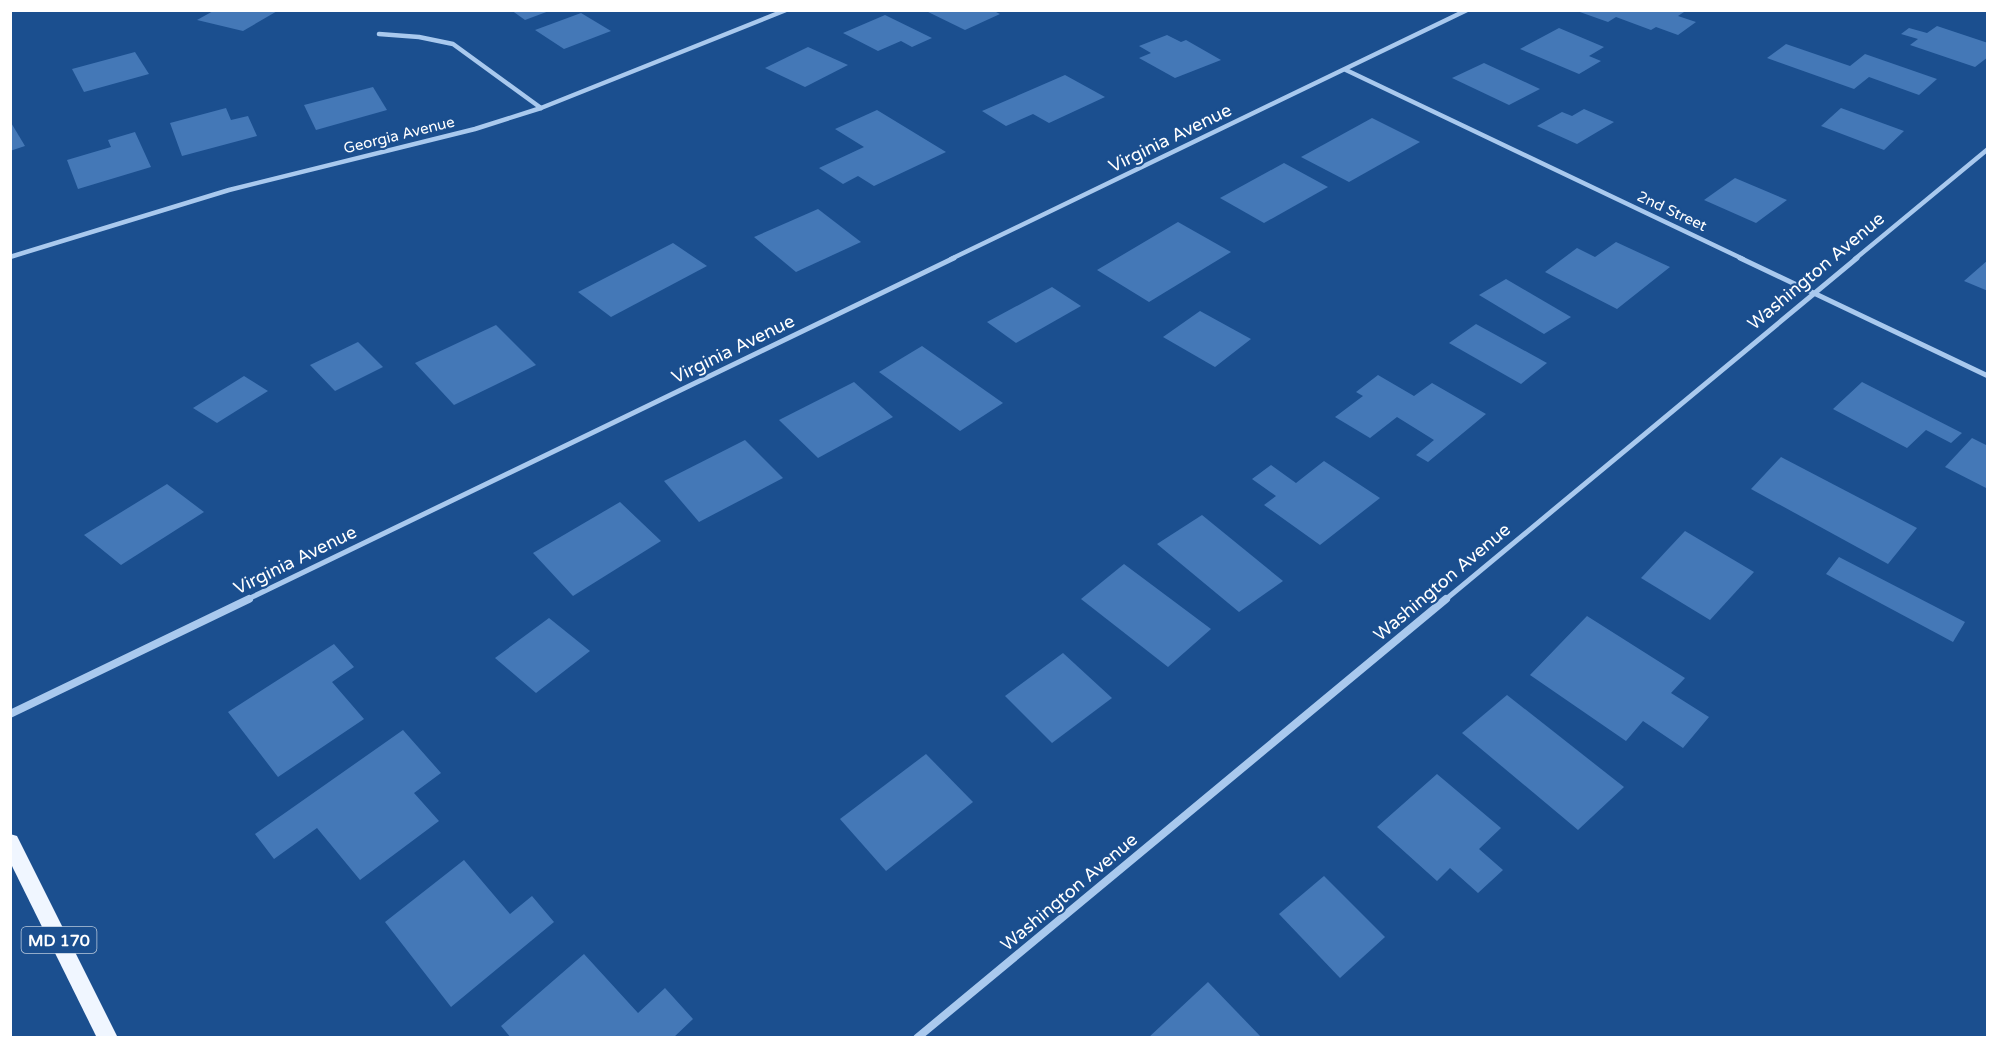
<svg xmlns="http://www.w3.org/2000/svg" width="1998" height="1048" viewBox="0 0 1998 1048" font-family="'Varela Round',sans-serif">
	<rect width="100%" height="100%" fill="#1b4f8f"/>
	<g fill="#4478b7">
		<polygon points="215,10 279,10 243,31 197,20"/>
		<polygon points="511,10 549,10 549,11 525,20"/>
		<polygon points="924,10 992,10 1000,14 965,30"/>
		<polygon points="1680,10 1684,12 1678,16 1696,22 1678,35 1656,27 1651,30 1616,17 1608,22 1577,11"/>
		<polygon points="581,13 611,31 564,49 535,30"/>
		<polygon points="885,15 932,38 912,47 901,41 878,51 843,33"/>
		<polygon points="1937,26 1988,43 1988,57 1975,67 1910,45 1918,39 1901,34 1909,28 1927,33"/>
		<polygon points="1559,28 1604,47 1589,56 1601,61 1579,74 1520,49"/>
		<polygon points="1167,35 1181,42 1186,40 1221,60 1175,78 1139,58 1151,53 1139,46"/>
		<polygon points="1786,44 1850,66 1865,54 1937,79 1919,95 1869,77 1854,89 1767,58"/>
		<polygon points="808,47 848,65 805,87 765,68"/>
		<polygon points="135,52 149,74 84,92 72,69"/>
		<polygon points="1484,63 1540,89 1509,105 1452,78"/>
		<polygon points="1065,75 1105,97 1049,123 1033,114 1006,126 982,111"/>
		<polygon points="373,87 387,110 316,130 304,105"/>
		<polygon points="226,108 231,120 248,116 257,136 182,156 170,123"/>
		<polygon points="1841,108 1904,131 1884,150 1821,126"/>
		<polygon points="1584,109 1614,122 1577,144 1537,126 1562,112 1572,116"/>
		<polygon points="877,110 946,152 874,186 858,176 843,184 819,168 864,147 835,129"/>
		<polygon points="1372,118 1420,142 1349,182 1301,157"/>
		<polygon points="10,121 25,146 10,151"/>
		<polygon points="135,132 151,167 78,189 67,160 111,147 108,140"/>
		<polygon points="1284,163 1328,187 1264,223 1220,198"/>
		<polygon points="1735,178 1787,200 1756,223 1704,200"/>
		<polygon points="818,209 861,242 796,272 754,237"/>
		<polygon points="1178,222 1231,252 1149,302 1097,270"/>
		<polygon points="1616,242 1670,267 1617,309 1545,272 1577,248 1595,257"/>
		<polygon points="673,243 707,266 611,317 578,292"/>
		<polygon points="1988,260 1988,291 1964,281"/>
		<polygon points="1506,279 1571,317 1544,334 1479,295"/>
		<polygon points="1052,287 1081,306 1016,343 987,322"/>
		<polygon points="1200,311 1251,339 1215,367 1163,337"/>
		<polygon points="1476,324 1547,363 1521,384 1449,343"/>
		<polygon points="496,325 536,365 454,405 415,363"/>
		<polygon points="358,342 383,367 335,391 310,365"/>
		<polygon points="922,346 1003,403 960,431 879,372"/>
		<polygon points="1378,375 1414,396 1432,383 1486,414 1428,462 1416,455 1434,440 1397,417 1370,438 1335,417 1363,396 1356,392"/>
		<polygon points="244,376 268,391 217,423 193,408"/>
		<polygon points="854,382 893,417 818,458 779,420"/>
		<polygon points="1862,382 1962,433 1951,443 1926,430 1907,448 1833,409"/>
		<polygon points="1972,438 1988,446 1988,489 1945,467"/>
		<polygon points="745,440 783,478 699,522 664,481"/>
		<polygon points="1781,457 1917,528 1888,564 1751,489"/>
		<polygon points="1324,461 1380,498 1320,545 1264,505 1276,496 1252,479 1271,465 1296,483"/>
		<polygon points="167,484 204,512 121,565 84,535"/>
		<polygon points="620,502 661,541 573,596 533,553"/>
		<polygon points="1202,515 1283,581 1239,612 1157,544"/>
		<polygon points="1685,531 1754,572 1710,620 1641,578"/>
		<polygon points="1839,557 1965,622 1953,642 1826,574"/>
		<polygon points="1124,564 1211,629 1168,667 1081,599"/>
		<polygon points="1587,616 1685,678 1671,693 1709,717 1683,748 1643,721 1626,741 1530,675"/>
		<polygon points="549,618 590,651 536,693 495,658"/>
		<polygon points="334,644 354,667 332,682 364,719 278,777 228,712"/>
		<polygon points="1063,653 1112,698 1052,743 1005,696"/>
		<polygon points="1507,695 1624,787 1578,830 1462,733"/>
		<polygon points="403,730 441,773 414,793 439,821 360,880 317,828 274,859 255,834"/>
		<polygon points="926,754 973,802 886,871 840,819"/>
		<polygon points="1437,774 1501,828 1479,849 1503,870 1478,893 1450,868 1437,881 1377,827"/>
		<polygon points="464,860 510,914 532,896 554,922 451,1007 385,922"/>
		<polygon points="1324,876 1385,937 1340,978 1279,914"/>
		<polygon points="584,954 638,1013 665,988 693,1019 673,1038 511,1038 501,1026"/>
		<polygon points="1208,982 1262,1038 1148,1038"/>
	</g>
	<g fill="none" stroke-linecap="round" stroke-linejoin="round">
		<g stroke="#a9c9ee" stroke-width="4.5">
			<polyline points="379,34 419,37 453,44 541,108"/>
			<polyline points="1346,70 1743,259"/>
			<polyline points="10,257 229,190 475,129 541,108 786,10"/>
			<polyline points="951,259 1467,10"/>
			<polyline points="1855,259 1988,149"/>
		</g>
		<g stroke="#a9c9ee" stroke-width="5">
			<polyline points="1740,258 1988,376"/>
			<polyline points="246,600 954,258"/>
			<polyline points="1445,600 1857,258"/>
		</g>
		<g stroke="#a9c9ee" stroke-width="8">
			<polyline points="10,714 249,599"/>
			<polyline points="917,1038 1446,599"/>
		</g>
		<polygon fill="#f0f6ff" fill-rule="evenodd" points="10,834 17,836 118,1038 97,1038 10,862"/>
	</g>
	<g text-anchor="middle" stroke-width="4.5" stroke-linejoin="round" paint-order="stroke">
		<g font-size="15" fill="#fff" stroke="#1b4f8f">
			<text transform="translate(399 135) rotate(-14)" y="5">Georgia Avenue</text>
			<text transform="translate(1672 211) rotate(25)" y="5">2nd Street</text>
		</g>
		<rect fill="#1b4f8f" stroke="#bbcadd" stroke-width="1.5" x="21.5" y="927" width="75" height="26" rx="4.5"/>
		<g font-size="16" font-weight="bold" fill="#fff">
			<text x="59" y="946">MD 170</text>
		</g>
		<g font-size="18" fill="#fff" stroke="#1b4f8f">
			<text transform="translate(1170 138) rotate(-26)" y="6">Virginia Avenue</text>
			<text transform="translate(1816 271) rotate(-40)" y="6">Washington Avenue</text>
			<text transform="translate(733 349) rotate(-26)" y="6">Virginia Avenue</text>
			<text transform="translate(295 560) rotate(-26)" y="6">Virginia Avenue</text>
			<text transform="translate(1442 582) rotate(-40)" y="6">Washington Avenue</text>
			<text transform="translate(1069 892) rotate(-40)" y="6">Washington Avenue</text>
		</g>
	</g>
	<rect width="1998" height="1048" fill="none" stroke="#ffffff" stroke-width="24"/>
</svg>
